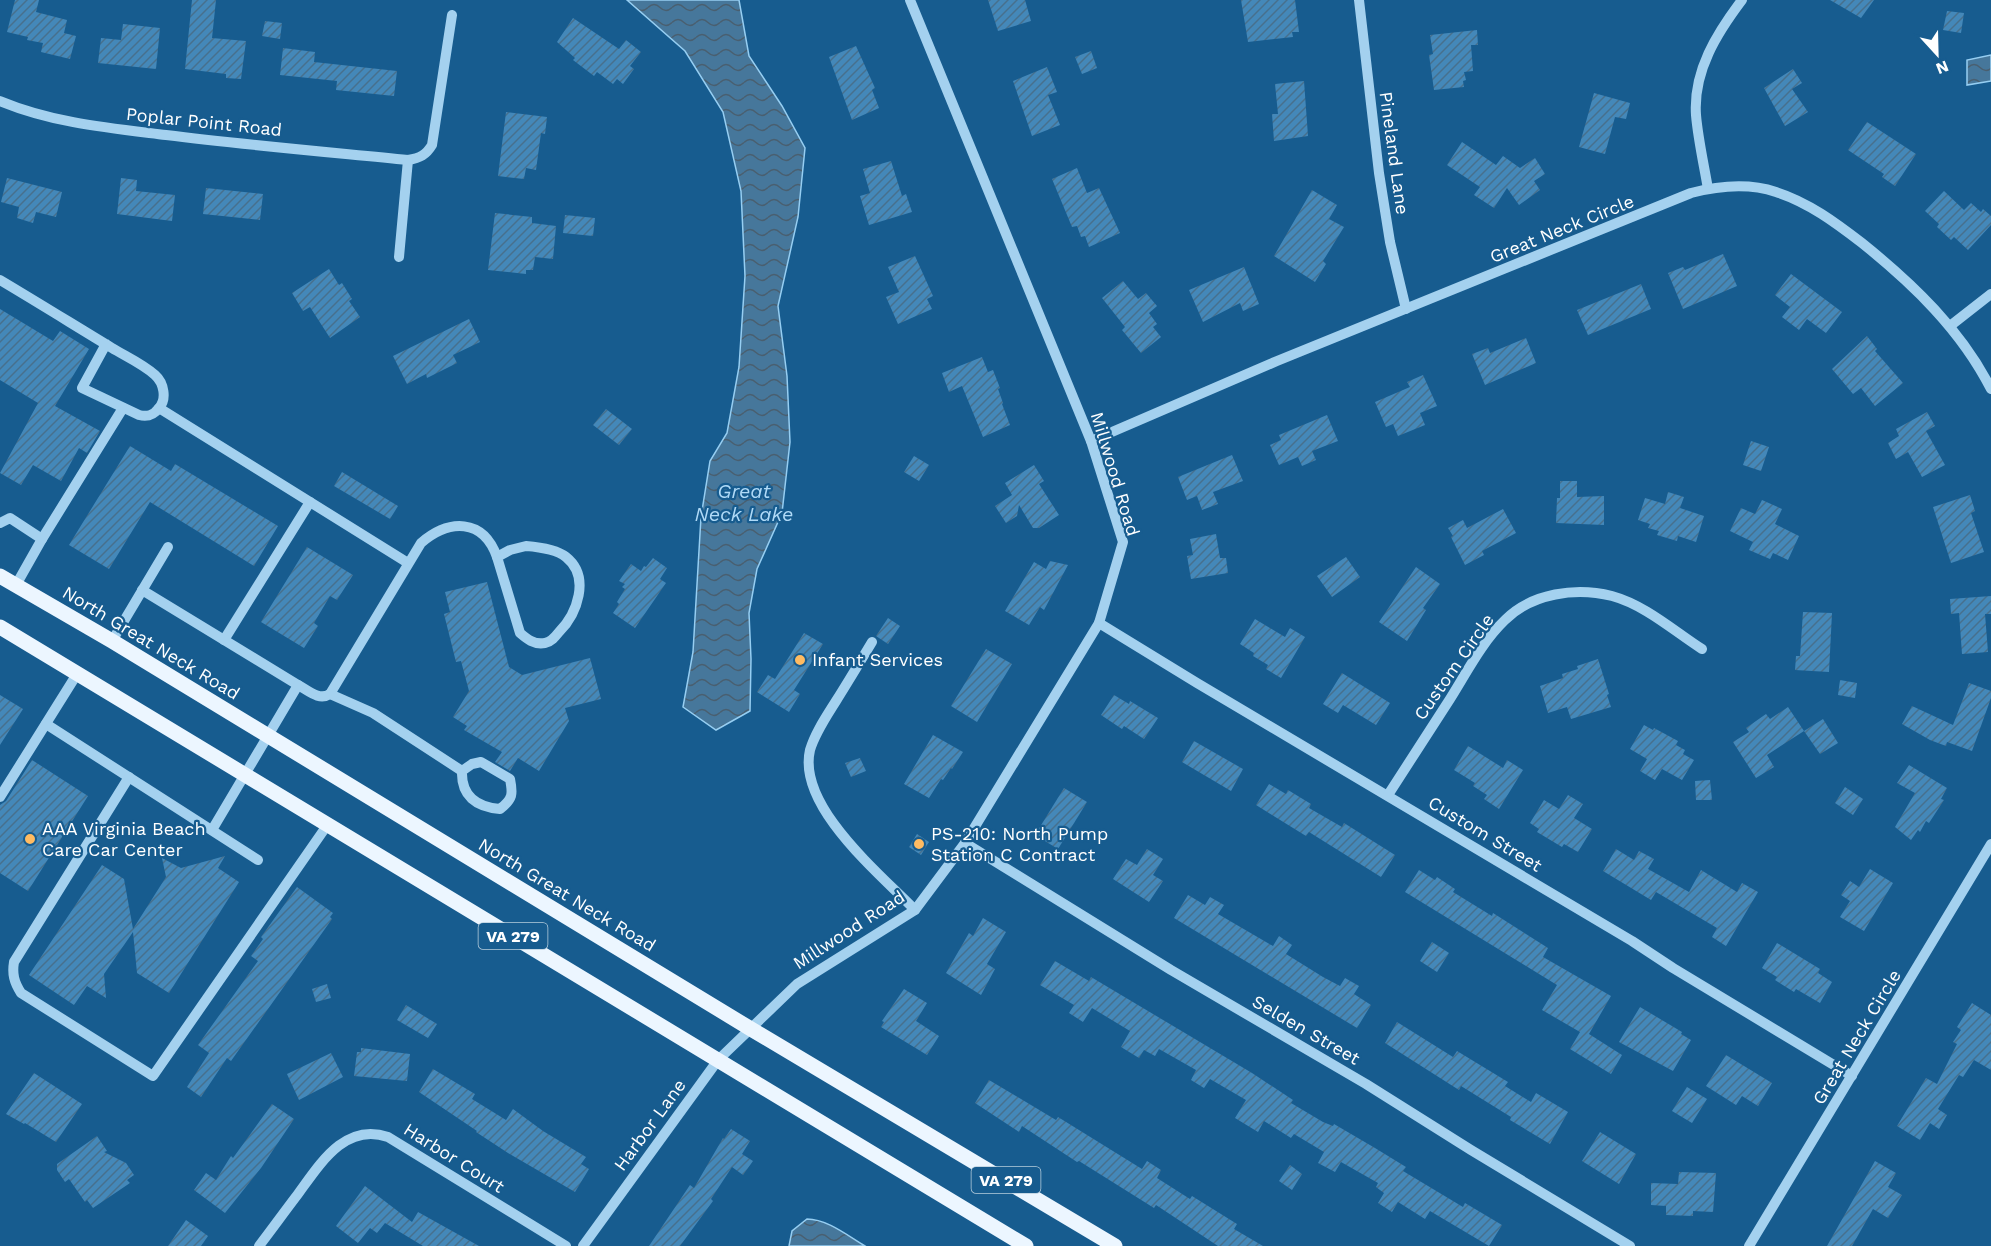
<svg xmlns="http://www.w3.org/2000/svg" width="1991" height="1246" viewBox="0 0 1991 1246" font-family="'Work Sans',sans-serif">
	<defs>
		<pattern id="water-waves" width="16" height="10" patternUnits="userSpaceOnUse" patternTransform="scale(1.5)"><rect width="16" height="10" fill="#46779b"/><path d="M0 5q4-4 8 0t8 0" fill="none" stroke="#495f70"/></pattern>
		<pattern id="building-hatch" width="6" height="6" patternUnits="userSpaceOnUse" patternTransform="scale(1.5)"><rect width="6" height="6" fill="#4488b9"/><path d="M-1 1l2-2M0 6l6-6M5 7l2-2" fill="none" stroke="#47708d"/></pattern>
	</defs>
	<rect width="100%" height="100%" fill="#175c8f"/>
	<g fill="url(#water-waves)" stroke="#96cef2" stroke-width="1.5">
		<polygon points="627,0 739,0 749,56 782,106 805,148 798,217 778,306 787,376 790,442 782,513 757,569 749,613 751,659 750,711 716,730 683,707 693,652 701,517 710,461 727,433 739,367 745,276 741,191 723,112 685,51"/>
		<polygon points="1991,55 1991,81 1967,85 1967,60"/>
		<path d="M807,1219C827,1219 848,1236 865,1246H789L792,1231Z"/>
	</g>
	<g fill="url(#building-hatch)">
		<polygon points="15,0 39,0 36,12 67,20 64,33 76,36 70,59 41,52 43,43 27,40 28,37 7,32"/>
		<polygon points="192,0 216,0 212,38 246,41 241,79 226,78 226,74 185,69"/>
		<polygon points="988,0 1025,0 1031,21 998,31"/>
		<polygon points="1241,0 1295,0 1299,32 1292,32 1293,37 1248,42"/>
		<polygon points="1830,0 1874,0 1861,18"/>
		<polygon points="1947,11 1964,13 1961,33 1943,30"/>
		<polygon points="573,18 619,49 626,40 641,52 630,66 634,69 623,84 617,79 613,84 597,72 594,76 573,60 575,58 557,42"/>
		<polygon points="265,21 282,23 280,39 262,36"/>
		<polygon points="123,24 160,28 156,69 98,63 101,38 121,40"/>
		<polygon points="1477,30 1478,45 1471,45 1473,71 1464,72 1466,80 1463,81 1464,87 1434,90 1429,55 1433,54 1430,35"/>
		<polygon points="856,46 875,88 872,90 879,108 852,120 829,57"/>
		<polygon points="283,48 315,52 314,62 397,71 394,96 336,90 337,81 280,75"/>
		<polygon points="1091,51 1097,68 1082,74 1075,57"/>
		<polygon points="1047,67 1057,92 1048,95 1060,125 1032,136 1013,81"/>
		<polygon points="1793,69 1802,83 1792,89 1808,112 1785,126 1764,88"/>
		<polygon points="1304,81 1308,136 1274,141 1272,114 1278,114 1275,84"/>
		<polygon points="1594,93 1630,103 1626,119 1615,117 1605,154 1579,147"/>
		<polygon points="506,112 547,117 545,134 541,133 536,170 526,168 524,179 498,176"/>
		<polygon points="1867,122 1916,154 1895,186 1882,177 1884,174 1848,150"/>
		<polygon points="1462,142 1496,165 1503,156 1520,168 1535,158 1545,174 1534,181 1540,190 1519,205 1507,188 1494,208 1474,195 1480,187 1447,165"/>
		<polygon points="891,161 902,196 906,194 912,212 869,225 860,196 870,193 863,169"/>
		<polygon points="1077,168 1087,193 1099,188 1120,233 1089,247 1085,236 1081,237 1077,226 1072,227 1052,179"/>
		<polygon points="7,178 62,192 56,217 36,212 33,223 17,218 19,207 1,202"/>
		<polygon points="121,178 137,180 136,191 175,195 172,221 117,214"/>
		<polygon points="206,188 263,194 260,220 203,214"/>
		<polygon points="1312,190 1337,205 1329,219 1344,227 1323,261 1326,264 1315,282 1274,256"/>
		<polygon points="1944,191 1964,210 1971,203 1981,212 1983,209 1991,216 1991,225 1968,250 1954,237 1951,240 1937,227 1939,224 1925,211"/>
		<polygon points="495,213 532,217 532,223 556,226 553,259 535,257 533,270 526,270 526,274 488,270"/>
		<polygon points="565,215 595,218 593,236 563,233"/>
		<polygon points="1723,254 1737,286 1683,309 1668,273 1683,267 1685,270"/>
		<polygon points="915,256 933,296 927,299 932,309 898,324 886,297 899,292 888,267"/>
		<polygon points="1244,267 1259,304 1243,311 1240,303 1203,322 1189,290"/>
		<polygon points="329,269 339,285 342,283 352,299 349,301 360,317 330,338 310,307 303,311 292,293"/>
		<polygon points="1791,274 1842,312 1826,333 1807,319 1799,330 1782,317 1790,307 1775,295"/>
		<polygon points="1123,281 1138,299 1146,293 1157,306 1149,313 1157,324 1153,327 1161,337 1141,353 1122,330 1125,327 1102,298"/>
		<polygon points="1641,284 1651,309 1588,335 1577,310"/>
		<polygon points="0,309 53,341 60,331 89,349 55,406 100,431 87,453 79,448 61,481 33,465 21,485 0,473 38,403 0,380"/>
		<polygon points="469,319 480,342 453,355 457,363 427,378 426,374 407,384 393,356"/>
		<polygon points="1867,336 1877,349 1875,351 1903,383 1875,406 1861,388 1853,394 1832,369"/>
		<polygon points="1526,338 1536,363 1485,385 1472,354 1488,348 1490,353"/>
		<polygon points="982,357 988,372 993,370 1000,388 998,389 1003,403 1002,404 1010,425 983,437 962,386 949,392 942,373"/>
		<polygon points="1423,375 1437,406 1420,413 1425,425 1398,436 1393,424 1386,427 1375,402 1410,387 1407,382"/>
		<polygon points="606,409 632,429 619,445 593,425"/>
		<polygon points="1927,412 1935,426 1926,431 1945,465 1922,477 1908,452 1896,459 1888,443 1899,436 1896,429"/>
		<polygon points="1327,415 1338,441 1312,451 1316,460 1302,466 1298,457 1279,465 1270,445 1281,440 1279,435"/>
		<polygon points="1751,441 1769,447 1761,471 1743,465"/>
		<polygon points="130,446 171,471 175,464 278,526 254,566 150,502 109,569 69,545"/>
		<polygon points="1232,455 1243,481 1213,492 1218,504 1202,510 1197,496 1187,500 1178,477"/>
		<polygon points="914,456 929,465 919,481 904,472"/>
		<polygon points="1034,465 1044,481 1039,484 1059,515 1039,528 1033,528 1019,505 1017,516 1006,523 995,506 1012,495 1005,483"/>
		<polygon points="342,472 398,506 390,519 334,486"/>
		<polygon points="1560,481 1577,481 1577,497 1604,496 1604,525 1556,523 1557,498 1560,498"/>
		<polygon points="1668,492 1684,497 1680,508 1704,516 1696,542 1678,536 1677,541 1657,535 1659,531 1648,528 1650,524 1638,520 1645,498 1665,504"/>
		<polygon points="1970,495 1975,511 1971,513 1984,552 1951,563 1933,507"/>
		<polygon points="1762,500 1782,509 1775,524 1799,536 1788,560 1773,553 1770,559 1749,550 1753,542 1730,531 1741,508 1755,514"/>
		<polygon points="1503,509 1516,533 1482,551 1484,555 1465,565 1451,537 1453,536 1448,528 1463,520 1467,528"/>
		<polygon points="1216,534 1220,558 1226,558 1228,573 1191,579 1187,556 1193,555 1190,539"/>
		<polygon points="307,547 353,575 337,600 330,596 314,623 318,626 304,648 261,622"/>
		<polygon points="1346,557 1360,577 1332,597 1317,576"/>
		<polygon points="653,558 667,568 660,579 666,583 635,628 613,613 619,604 617,602 625,589 622,587 625,584 619,581 631,564 641,571 644,566 646,567"/>
		<polygon points="1050,561 1068,565 1044,610 1040,607 1029,625 1005,611 1034,562 1046,569"/>
		<polygon points="1416,567 1440,584 1423,608 1426,610 1407,641 1379,622"/>
		<polygon points="487,582 509,667 522,675 590,658 601,699 565,708 569,721 539,771 518,758 510,771 495,762 502,752 464,730 467,726 453,717 469,691 461,661 456,662 444,614 450,612 445,592"/>
		<polygon points="1991,596 1991,614 1985,614 1988,652 1962,654 1959,613 1951,614 1950,599"/>
		<polygon points="1803,612 1832,613 1829,672 1795,670 1796,656 1800,656"/>
		<polygon points="888,618 900,626 888,644 876,636"/>
		<polygon points="1255,619 1285,637 1290,628 1305,637 1281,678 1266,669 1268,665 1253,656 1254,653 1240,644"/>
		<polygon points="804,633 823,644 794,690 800,694 789,712 757,692 768,675 775,679"/>
		<polygon points="986,649 1012,664 977,722 951,706"/>
		<polygon points="1598,659 1609,694 1607,695 1611,707 1571,719 1567,707 1548,713 1540,686 1563,678 1562,674 1578,669 1577,666"/>
		<polygon points="1342,673 1390,703 1376,725 1343,705 1338,713 1323,704"/>
		<polygon points="1840,680 1857,683 1855,698 1838,695"/>
		<polygon points="1969,683 1991,691 1991,698 1972,751 1947,742 1946,746 1930,740 1902,724 1912,706 1953,725"/>
		<polygon points="0,695 23,709 0,745"/>
		<polygon points="1114,695 1129,704 1130,701 1158,718 1144,739 1124,726 1122,729 1101,715"/>
		<polygon points="1788,707 1804,731 1767,755 1774,767 1756,778 1733,742 1749,732 1746,728 1766,714 1770,719"/>
		<polygon points="1823,719 1838,743 1820,754 1804,731"/>
		<polygon points="1644,725 1653,730 1654,728 1678,741 1676,745 1685,750 1683,754 1694,760 1682,780 1662,769 1655,780 1640,771 1647,759 1630,749"/>
		<polygon points="933,735 963,752 952,769 951,768 943,780 941,779 929,798 904,784"/>
		<polygon points="1194,741 1243,769 1231,791 1182,762"/>
		<polygon points="1468,746 1503,768 1507,760 1523,770 1499,809 1484,799 1487,795 1473,786 1475,783 1454,770"/>
		<polygon points="860,758 866,771 851,777 845,763"/>
		<polygon points="32,760 88,796 28,891 0,873 0,805 6,801"/>
		<polygon points="1909,765 1947,788 1941,799 1944,800 1929,823 1926,821 1920,832 1918,830 1911,840 1895,827 1915,793 1897,783"/>
		<polygon points="1710,780 1712,800 1696,800 1695,781"/>
		<polygon points="1269,784 1286,794 1288,790 1311,804 1309,808 1342,827 1344,823 1395,855 1381,877 1309,832 1306,836 1256,805"/>
		<polygon points="1845,787 1863,799 1853,815 1835,803"/>
		<polygon points="1064,788 1087,802 1058,849 1035,835"/>
		<polygon points="1568,795 1583,804 1574,818 1592,829 1578,852 1564,844 1562,847 1537,832 1539,829 1530,823 1544,800 1559,809"/>
		<polygon points="917,834 929,842 921,855 909,847"/>
		<polygon points="1147,849 1163,859 1153,875 1163,881 1149,902 1113,879 1126,859 1137,865"/>
		<polygon points="1616,849 1634,860 1639,851 1654,859 1648,869 1689,892 1701,870 1737,892 1742,883 1758,892 1726,946 1712,937 1717,928 1656,892 1651,900 1603,871"/>
		<polygon points="225,856 218,868 239,882 169,993 137,973 133,932 104,974 106,998 87,986 74,1005 29,975 102,865 124,879 133,929 166,877 162,858 181,868"/>
		<polygon points="1870,869 1893,883 1864,931 1840,917 1850,901 1841,895 1850,881 1859,887"/>
		<polygon points="1419,870 1435,880 1437,877 1455,889 1453,892 1492,916 1493,913 1548,948 1543,957 1611,996 1589,1034 1622,1055 1611,1074 1570,1049 1580,1032 1542,1010 1557,985 1405,892"/>
		<polygon points="297,887 333,913 330,917 332,919 231,1061 227,1058 201,1097 187,1087 209,1053 198,1045 258,961 251,956 263,939 261,937"/>
		<polygon points="1188,895 1205,905 1210,897 1224,905 1218,914 1273,946 1279,936 1292,945 1286,954 1323,977 1340,986 1345,978 1359,986 1354,994 1371,1005 1357,1028 1174,918"/>
		<polygon points="983,918 1006,932 987,964 995,969 981,995 946,973 969,933 973,936"/>
		<polygon points="1432,942 1449,953 1437,972 1420,961"/>
		<polygon points="1777,943 1820,969 1818,973 1832,982 1820,1003 1796,989 1794,992 1775,980 1777,977 1762,968"/>
		<polygon points="1055,961 1089,981 1091,977 1252,1073 1293,1100 1291,1103 1323,1122 1333,1126 1334,1124 1375,1148 1406,1167 1403,1171 1463,1207 1465,1203 1502,1225 1489,1246 1430,1211 1425,1219 1398,1202 1392,1212 1378,1203 1384,1193 1376,1187 1378,1183 1341,1162 1335,1172 1318,1163 1324,1152 1294,1134 1291,1138 1264,1121 1258,1132 1235,1118 1246,1100 1210,1079 1204,1088 1191,1080 1196,1070 1159,1049 1155,1056 1144,1050 1139,1058 1121,1047 1130,1031 1092,1008 1083,1022 1069,1013 1074,1005 1040,985"/>
		<polygon points="327,984 331,998 316,1002 312,989"/>
		<polygon points="904,989 927,1003 916,1021 939,1036 927,1055 881,1027 884,1022 882,1021"/>
		<polygon points="1972,1003 1991,1015 1991,1070 1974,1060 1963,1077 1959,1075 1938,1109 1947,1115 1939,1129 1930,1123 1920,1140 1897,1126 1926,1078 1937,1084 1957,1044 1953,1042 1961,1030 1957,1027"/>
		<polygon points="406,1005 437,1024 428,1038 397,1020"/>
		<polygon points="1640,1007 1682,1032 1681,1034 1691,1040 1673,1071 1619,1042"/>
		<polygon points="1397,1022 1453,1057 1457,1051 1508,1082 1505,1086 1531,1102 1536,1093 1568,1112 1550,1144 1510,1120 1511,1117 1461,1086 1459,1090 1385,1043"/>
		<polygon points="361,1048 410,1054 407,1081 354,1076 357,1052 361,1052"/>
		<polygon points="331,1053 343,1077 299,1100 287,1074"/>
		<polygon points="1726,1055 1772,1083 1758,1106 1742,1096 1736,1105 1706,1086"/>
		<polygon points="433,1069 475,1094 472,1099 506,1120 513,1109 543,1131 586,1157 581,1164 589,1169 575,1192 508,1153 476,1132 477,1131 419,1092"/>
		<polygon points="34,1073 82,1104 56,1142 25,1123 24,1124 6,1114"/>
		<polygon points="989,1080 1056,1120 1058,1117 1142,1169 1147,1161 1161,1170 1157,1178 1190,1199 1192,1196 1237,1224 1234,1229 1263,1246 1218,1246 1156,1205 1154,1208 1079,1161 1077,1162 1022,1126 1019,1132 975,1103"/>
		<polygon points="1687,1087 1707,1099 1692,1123 1672,1111"/>
		<polygon points="272,1104 294,1119 261,1168 225,1213 194,1190 206,1173 216,1180 231,1156 233,1158"/>
		<polygon points="731,1129 750,1141 742,1154 753,1161 743,1175 732,1167 711,1199 713,1201 680,1246 649,1246 690,1185 694,1188 723,1138 724,1139"/>
		<polygon points="1600,1132 1636,1154 1619,1184 1582,1161"/>
		<polygon points="97,1136 107,1151 104,1152 126,1163 134,1175 127,1180 130,1183 93,1208 87,1200 85,1202 69,1179 65,1182 57,1170 57,1164"/>
		<polygon points="1875,1161 1896,1173 1888,1187 1902,1195 1888,1218 1873,1209 1852,1246 1827,1246"/>
		<polygon points="1290,1165 1302,1174 1292,1190 1279,1181"/>
		<polygon points="1679,1172 1716,1173 1713,1212 1693,1211 1693,1216 1666,1215 1666,1206 1651,1205 1651,1183 1678,1184"/>
		<polygon points="365,1186 412,1222 418,1212 479,1246 423,1246 385,1223 377,1233 370,1228 358,1243 336,1226"/>
		<polygon points="186,1220 208,1236 201,1246 168,1246"/>
	</g>
	<g fill="none" stroke-linecap="round" stroke-linejoin="round">
		<g stroke="#a4d1ef" stroke-width="10">
			<polyline points="1359,0 1379,173 1390,242 1406,309"/>
			<path d="M0,101C53,123 109,128 166,135C246,145 327,152 408,160C420,158 426,155 432,145L452,15"/>
			<path d="M1708,189C1704,165 1698,139 1696,115C1693,71 1717,33 1742,0"/>
			<polyline points="399,257 408,160"/>
			<path d="M0,280C37,302 74,325 112,348C125,356 143,364 155,375C164,383 167,399 159,408C153,416 147,417 139,415L82,388L106,344"/>
			<polyline points="1950,326 1991,294"/>
			<polyline points="159,408 408,563"/>
			<path d="M1091,441L1277,361L1691,193C1718,186 1749,183 1776,192C1808,202 1836,223 1862,243C1913,284 1961,330 1991,389"/>
			<polyline points="0,523 10,518 42,539 16,585"/>
			<polyline points="42,539 123,408"/>
			<path d="M526,546C539,547 556,549 566,557C591,577 577,614 559,632C555,637 551,642 545,643C534,645 527,639 520,633L497,557L510,550Z"/>
			<path d="M142,590L298,685C309,691 319,701 330,694L421,543C449,519 483,518 497,557"/>
			<polyline points="1099,623 1197,683 1632,941 1673,968 1852,1076"/>
			<polyline points="224,640 310,502"/>
			<polyline points="112,641 168,547"/>
			<path d="M872,642C860,662 848,682 836,701C826,717 815,733 810,750C797,806 879,873 915,910"/>
			<polyline points="330,694 373,713 462,771"/>
			<polyline points="46,724 258,860"/>
			<path d="M481,762L510,779C513,794 513,799 500,809C476,807 461,796 462,771L472,764Z"/>
			<path d="M129,777L14,962C12,974 14,982 21,993L153,1076L328,824"/>
			<path d="M1388,795C1409,763 1429,731 1450,699C1467,672 1482,642 1505,620C1532,593 1576,587 1612,596C1645,605 1674,631 1702,649"/>
			<polyline points="0,797 77,674"/>
			<polyline points="212,830 298,685"/>
			<polyline points="965,843 1171,970 1366,1084 1471,1150 1630,1246"/>
			<path d="M259,1246C272,1229 285,1211 298,1194C320,1164 345,1122 388,1137L566,1246"/>
			<polyline points="583,1246 718,1060 797,984 915,910 965,843 1099,623 1123,542 1091,441 910,0"/>
			<polyline points="1749,1246 1991,844"/>
		</g>
		<g stroke="#ecf6ff" stroke-width="15">
			<polyline points="0,576 112,641 751,1029 1115,1246"/>
			<polyline points="0,627 1026,1246"/>
		</g>
	</g>
	<g fill="#ffbb62" stroke="#175c8f" stroke-width="2">
		<circle cx="800" cy="660" r="6"/>
		<circle cx="30" cy="839" r="6"/>
		<circle cx="919" cy="844" r="6"/>
	</g>
	<g text-anchor="middle" stroke-width="4.5" stroke-linejoin="round" paint-order="stroke">
		<g fill="#175c8f" stroke="#b9cedd" stroke-width="1.5">
			<rect x="478.5" y="923" width="69" height="26" rx="4.5"/>
			<rect x="971.5" y="1167" width="69" height="26" rx="4.5"/>
		</g>
		<g font-size="16" font-weight="bold" fill="#fff">
			<text x="513" y="942">VA 279</text>
			<text x="1006" y="1186">VA 279</text>
		</g>
		<g font-size="18" fill="#fff" stroke="#175c8f">
			<text transform="translate(204 122) rotate(6)" y="6">Poplar Point Road</text>
			<text transform="translate(1394 153) rotate(82)" y="6">Pineland Lane</text>
			<text transform="translate(1562 229) rotate(-22)" y="6">Great Neck Circle</text>
			<text transform="translate(1115 474) rotate(73)" y="6">Millwood Road</text>
			<text transform="translate(151 643) rotate(31)" y="6">North Great Neck Road</text>
			<text transform="translate(1454 667) rotate(-55)" y="6">Custom Circle</text>
			<text transform="translate(1485 834) rotate(31)" y="6">Custom Street</text>
			<text transform="translate(567 895) rotate(31)" y="6">North Great Neck Road</text>
			<text transform="translate(849 930) rotate(-33)" y="6">Millwood Road</text>
			<text transform="translate(1306 1030) rotate(30)" y="6">Selden Street</text>
			<text transform="translate(1857 1037) rotate(-59)" y="6">Great Neck Circle</text>
			<text transform="translate(650 1125) rotate(-54)" y="6">Harbor Lane</text>
			<text transform="translate(454 1158) rotate(32)" y="6">Harbor Court</text>
		</g>
		<g font-size="18" fill="#fff" stroke="#175c8f" text-anchor="start">
			<text x="812" y="666">Infant Services</text>
			<text x="42" y="835">AAA Virginia Beach<tspan x="42" dy="21">Care Car Center</tspan></text>
			<text x="931" y="840">PS-210: North Pump<tspan x="931" dy="21">Station C Contract</tspan></text>
		</g>
		<g font-size="20" font-style="italic" fill="#b0daf7" stroke="#175c8f">
			<text x="744" y="498">Great<tspan x="744" dy="23">Neck Lake</tspan></text>
		</g>
	</g>
	<g transform="translate(1937 54) rotate(158)" stroke="#175c8f" stroke-width="4.5" paint-order="stroke">
	<path d="M0-4.5L10 22L0 15L-10 22Z" fill="#ffffff"/>
	<text y="-9" font-size="16" font-weight="bold" text-anchor="middle" fill="#ffffff">N</text>
	</g>
</svg>
